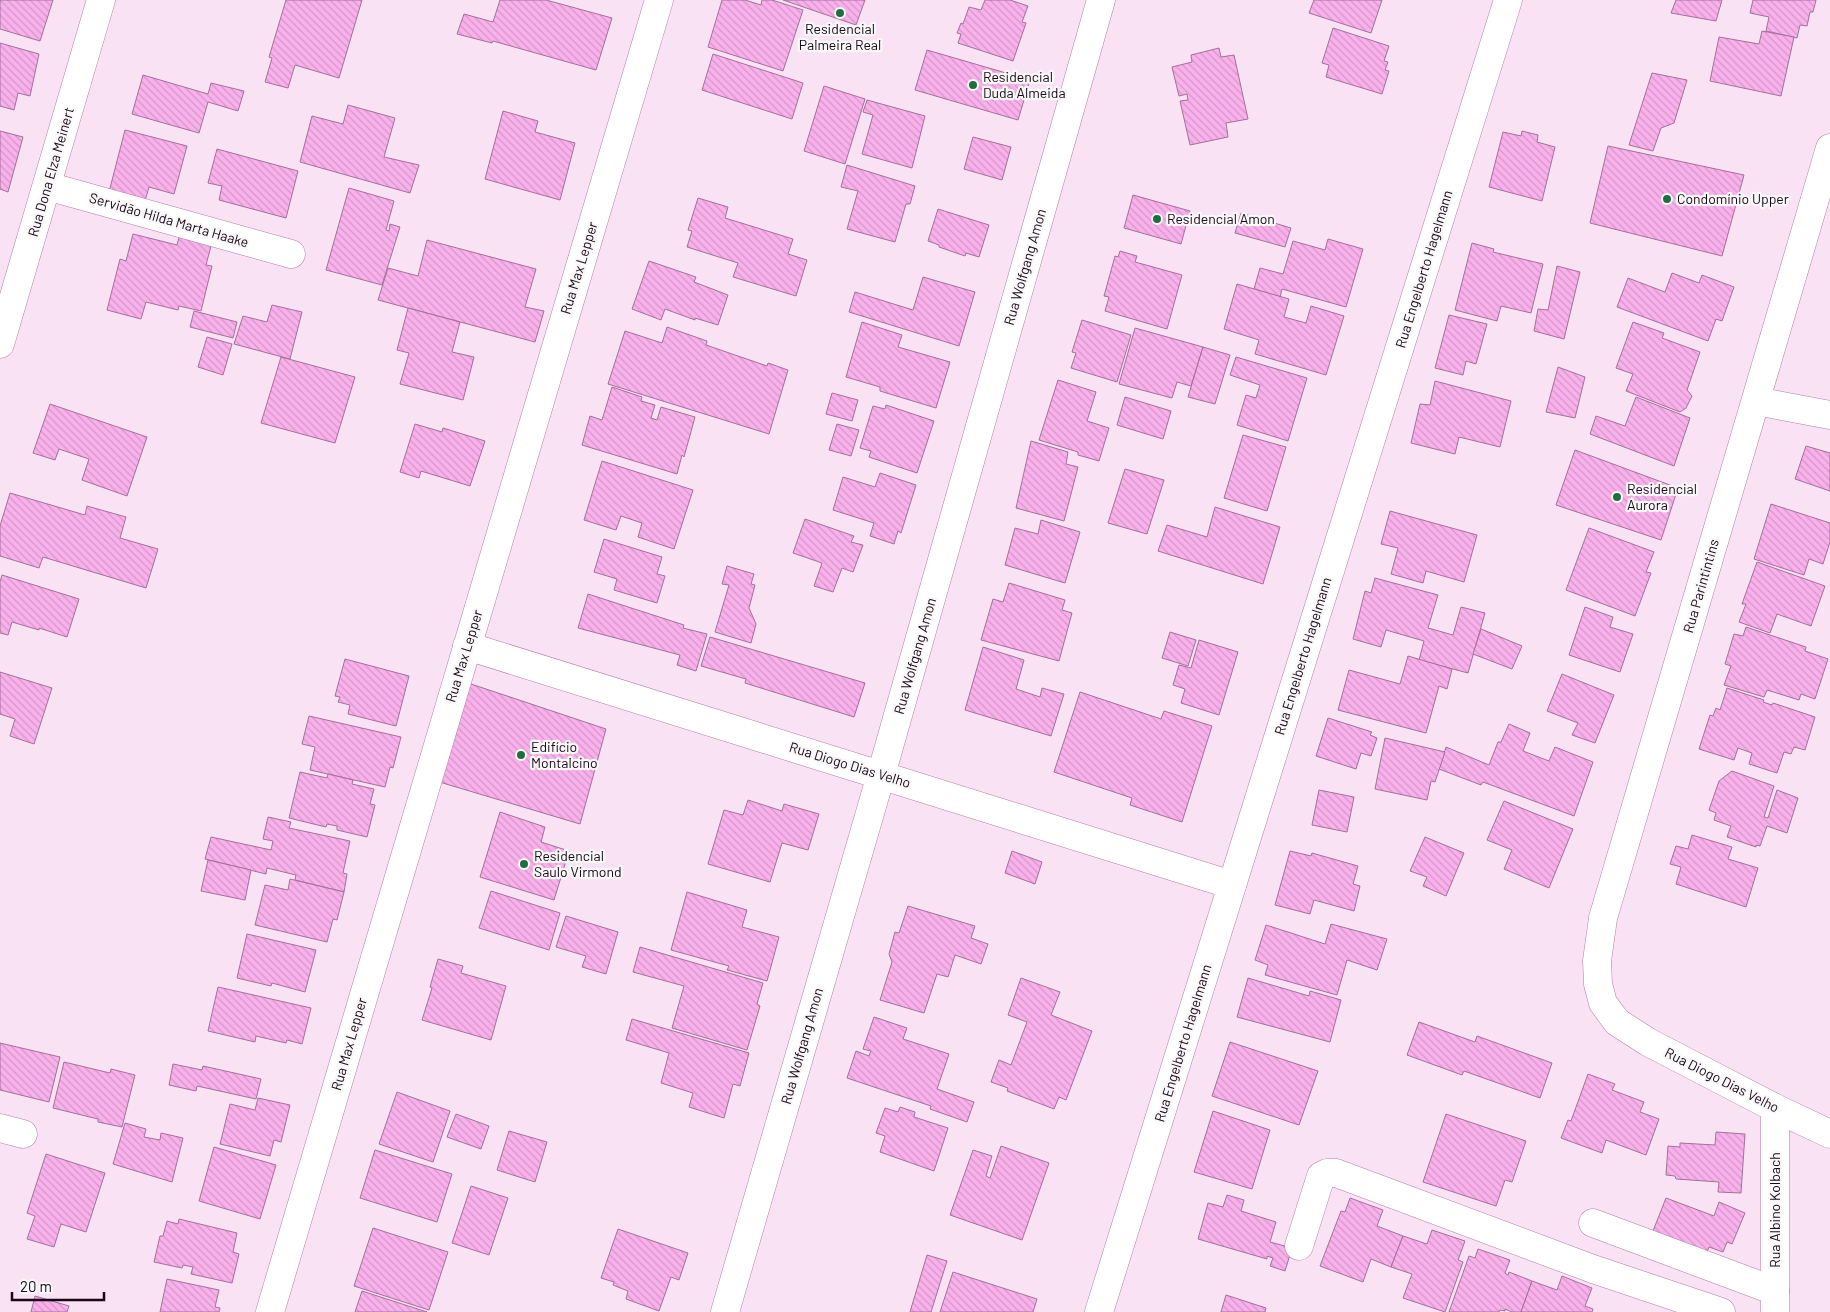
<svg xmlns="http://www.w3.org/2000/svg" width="1830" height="1312" viewBox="0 0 1830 1312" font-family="Barlow,sans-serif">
	<defs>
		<pattern id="building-back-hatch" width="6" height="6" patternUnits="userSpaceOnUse" patternTransform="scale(1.25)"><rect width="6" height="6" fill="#f9b1eb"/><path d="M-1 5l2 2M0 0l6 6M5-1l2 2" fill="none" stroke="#d597c9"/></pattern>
	</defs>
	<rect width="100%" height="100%" fill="#fae2f5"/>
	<g fill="url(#building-back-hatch)" stroke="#a46f9a">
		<polygon points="0,0 53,0 40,41 0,29"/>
		<polygon points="286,0 362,0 339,78 295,65 288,88 265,82 272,58 269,57"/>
		<polygon points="500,0 546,0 612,18 596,70 493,41 492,43 457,34 464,14 493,22"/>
		<polygon points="722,0 745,0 761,5 762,0 772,0 803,10 783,71 708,47"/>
		<polygon points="783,0 865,0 856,25"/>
		<polygon points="985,0 1010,0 1028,6 1022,22 1026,23 1013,61 958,43 961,34 957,33 961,23 963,24 969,7 981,10"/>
		<polygon points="1314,0 1382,0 1371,33 1309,13"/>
		<polygon points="1676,0 1722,0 1716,21 1671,13"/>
		<polygon points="1753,0 1816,0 1813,12 1810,12 1807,26 1800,25 1797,38 1766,31 1769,17 1750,13"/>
		<polygon points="1333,28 1389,46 1384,61 1388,62 1385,70 1389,71 1382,94 1326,77 1329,65 1322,63"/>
		<polygon points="1762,31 1794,37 1781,96 1710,81 1719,37 1759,44"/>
		<polygon points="0,43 39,54 30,96 18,93 14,110 0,106"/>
		<polygon points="1219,48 1221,57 1234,55 1248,119 1226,123 1228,137 1190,145 1180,101 1188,100 1187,94 1179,96 1172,67 1192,62 1191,55"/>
		<polygon points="927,50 1030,80 1018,120 915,90"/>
		<polygon points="713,54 803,83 792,119 702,90"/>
		<polygon points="1652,73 1687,80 1674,123 1661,128 1653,151 1629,145"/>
		<polygon points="143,75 208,94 211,83 244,91 238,111 208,102 199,133 132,114"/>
		<polygon points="824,86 865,99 845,164 804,151"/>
		<polygon points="867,100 925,116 912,168 862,154 873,115 863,112"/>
		<polygon points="348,105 395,118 384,157 419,165 410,193 300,162 312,116 343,124"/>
		<polygon points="503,111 538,121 535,132 575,143 560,200 485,179"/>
		<polygon points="125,130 187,146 174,194 149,187 145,201 109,192"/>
		<polygon points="0,131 23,137 8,192 0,189"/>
		<polygon points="1522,131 1538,135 1537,142 1555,147 1542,201 1489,187 1503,132 1521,136"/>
		<polygon points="973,137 1011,147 1002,180 964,169"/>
		<polygon points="1608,146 1744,175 1722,256 1590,223"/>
		<polygon points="217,149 298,171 286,218 219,200 222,186 208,183"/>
		<polygon points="847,165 915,186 910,204 906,204 895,242 847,229 858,191 841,187"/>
		<polygon points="349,188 394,201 386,230 389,231 390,224 400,227 382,285 326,270"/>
		<polygon points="1133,195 1190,211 1181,244 1124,228"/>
		<polygon points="698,198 728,207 725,218 793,239 788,254 807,260 796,296 733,277 738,263 687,247 692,231 688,230"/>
		<polygon points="938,209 989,225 979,257 966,253 965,256 939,247 939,245 928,241"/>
		<polygon points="1241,213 1291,228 1285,247 1235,233"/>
		<polygon points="133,234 177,245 179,237 211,246 206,265 212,266 201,311 179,306 178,310 146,302 141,319 107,310 120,259 126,261"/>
		<polygon points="1328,239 1363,249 1346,307 1282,289 1280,297 1254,289 1260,268 1283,274 1293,241 1325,250"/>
		<polygon points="427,240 536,269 525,307 544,311 535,342 378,300 388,268 418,276"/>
		<polygon points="1472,243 1494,249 1493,252 1543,264 1531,313 1501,306 1497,321 1455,310"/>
		<polygon points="1120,251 1137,256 1135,262 1182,275 1167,329 1105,311 1109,297 1104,296 1115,256 1118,257"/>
		<polygon points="649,261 696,277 694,282 728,295 718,325 695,318 695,320 665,309 661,320 632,309"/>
		<polygon points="1557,266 1580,272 1564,339 1534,331 1538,309 1548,310"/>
		<polygon points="1672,273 1699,283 1702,275 1734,287 1722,321 1716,319 1708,341 1617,307 1628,278 1665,292"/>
		<polygon points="923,277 975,292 959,346 849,312 855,292 913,310"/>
		<polygon points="1237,284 1289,299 1284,317 1306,323 1311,306 1344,316 1326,375 1255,354 1259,340 1224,329"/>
		<polygon points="272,305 302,312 290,359 234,344 243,316 267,322"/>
		<polygon points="408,308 460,322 452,352 474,357 463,400 400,384 409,353 397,350"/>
		<polygon points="194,311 237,322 233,338 190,327"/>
		<polygon points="1449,315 1487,324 1476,364 1466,361 1463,375 1435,368"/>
		<polygon points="1082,320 1131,335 1117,382 1071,368 1076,353 1072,352"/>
		<polygon points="862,322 902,335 898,347 950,362 936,408 880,391 880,387 846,377"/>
		<polygon points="1633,322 1664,333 1662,338 1700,352 1687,390 1692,396 1686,408 1680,412 1626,391 1633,374 1616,368"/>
		<polygon points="667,327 707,341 706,345 767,366 768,363 788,370 769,434 608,384 625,331 662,343"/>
		<polygon points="1135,328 1203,347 1191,386 1177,382 1172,398 1119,384"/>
		<polygon points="207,337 232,344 223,375 198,367"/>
		<polygon points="1203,347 1230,355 1215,404 1188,397"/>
		<polygon points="281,357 355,377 335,443 261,423"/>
		<polygon points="1236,357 1307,378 1288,441 1237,425 1246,395 1256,398 1260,385 1230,375"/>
		<polygon points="1558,367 1585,377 1575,418 1546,412"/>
		<polygon points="1058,380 1096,392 1087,421 1109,428 1099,461 1078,455 1078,452 1039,440"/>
		<polygon points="1435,381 1511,401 1500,447 1459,437 1455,454 1411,443 1420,404 1430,405"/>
		<polygon points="612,387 642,397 641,401 655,405 651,418 657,420 661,407 695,417 684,457 682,455 677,474 582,445 590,416 602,420"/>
		<polygon points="832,393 858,400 852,421 826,414"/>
		<polygon points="1125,397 1171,411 1163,439 1117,425"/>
		<polygon points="1636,397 1690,418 1674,466 1590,434 1596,416 1625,426"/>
		<polygon points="50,404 147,437 127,496 82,480 89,459 59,449 55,460 33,453"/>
		<polygon points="886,405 934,421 917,473 869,457 871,451 860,448 873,406 885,409"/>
		<polygon points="415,424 442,432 443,428 485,441 470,486 421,471 419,478 400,472"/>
		<polygon points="837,424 859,430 851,456 829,450"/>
		<polygon points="1243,435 1286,447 1267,511 1224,498"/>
		<polygon points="1031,441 1068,452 1066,464 1078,467 1064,521 1016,508"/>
		<polygon points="1806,446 1830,453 1830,491 1795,479"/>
		<polygon points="1575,450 1678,488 1661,540 1556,505"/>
		<polygon points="602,461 693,490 674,549 638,537 642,523 621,516 616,530 584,520"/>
		<polygon points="1125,469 1164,480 1147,534 1108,523"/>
		<polygon points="880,473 916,485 901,533 898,531 894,544 870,536 874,523 833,510 843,477 875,487"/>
		<polygon points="10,493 85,515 87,506 126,517 120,538 158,549 146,588 43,557 39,568 0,556 0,526"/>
		<polygon points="1771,504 1830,523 1830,542 1823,564 1809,559 1804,575 1754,559"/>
		<polygon points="1215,507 1280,527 1263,584 1158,551 1167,525 1207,537"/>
		<polygon points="1390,511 1477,535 1464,582 1426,571 1423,583 1391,574 1398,548 1381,544"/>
		<polygon points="805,519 854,536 851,542 863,545 853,572 842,568 833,592 814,586 822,563 793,553"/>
		<polygon points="1041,520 1080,532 1065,583 1005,565 1015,528 1038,534"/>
		<polygon points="1589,528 1654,552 1646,572 1651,573 1635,616 1566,590"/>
		<polygon points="604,539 662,557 657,574 665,576 657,603 614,590 617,579 594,572"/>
		<polygon points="1757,562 1825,586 1811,626 1777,614 1770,633 1739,622 1746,604 1742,604"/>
		<polygon points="727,566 754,574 751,584 755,585 749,608 756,624 751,643 715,632 729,585 722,584"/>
		<polygon points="2,575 79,599 67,637 39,628 39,630 12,622 8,635 0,633 0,582"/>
		<polygon points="1375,578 1438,595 1428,628 1453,635 1461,607 1485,613 1468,673 1419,660 1424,641 1386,630 1381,647 1353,639 1365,591 1371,593"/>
		<polygon points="1009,583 1065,600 1062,610 1072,613 1059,661 981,640 993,599 1003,602"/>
		<polygon points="588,594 684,625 683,628 707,634 696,671 677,665 680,655 578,628"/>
		<polygon points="1585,607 1613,617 1610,627 1633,634 1620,672 1569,655"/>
		<polygon points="1746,627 1806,647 1805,651 1828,659 1815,699 1801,694 1799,700 1767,690 1764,697 1724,685 1731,666 1725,664 1734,634 1743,636"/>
		<polygon points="1481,629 1522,646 1512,669 1473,654"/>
		<polygon points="1170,632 1196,640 1188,666 1162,658"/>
		<polygon points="710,637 865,683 854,717 745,683 746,679 701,666"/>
		<polygon points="1199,640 1238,652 1219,715 1181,703 1185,689 1173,685 1179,665 1191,668"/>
		<polygon points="983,647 1024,660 1016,689 1040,697 1042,688 1064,694 1051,736 965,710"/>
		<polygon points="1408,656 1452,669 1447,689 1439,686 1426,733 1338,710 1349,670 1400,684"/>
		<polygon points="345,659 409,676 396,726 348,714 350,705 338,702 340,697 335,696"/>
		<polygon points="0,672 52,688 34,744 10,736 15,719 0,714"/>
		<polygon points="1562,674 1614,695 1595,743 1572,735 1578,723 1547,711"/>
		<polygon points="465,682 606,729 580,824 436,781"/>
		<polygon points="1727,688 1764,700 1763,702 1772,705 1773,703 1815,717 1805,750 1794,747 1791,754 1784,752 1777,773 1749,764 1752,753 1738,748 1734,760 1699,749 1710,715 1713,716 1716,708 1720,710"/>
		<polygon points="1080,692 1161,719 1164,711 1212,726 1182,822 1130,805 1132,798 1054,772"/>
		<polygon points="309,716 401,737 393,768 390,767 385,787 310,770 315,747 302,744"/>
		<polygon points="1328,718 1372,732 1370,735 1377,738 1371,756 1361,753 1356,769 1316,756"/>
		<polygon points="1509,724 1530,733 1523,751 1549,761 1555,747 1593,762 1574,816 1483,782 1481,785 1439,769 1446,747 1489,765 1498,742 1501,742"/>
		<polygon points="1385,738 1445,752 1435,782 1431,781 1427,800 1375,789"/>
		<polygon points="1732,771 1774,786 1764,817 1768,818 1777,790 1798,798 1787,833 1767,826 1760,846 1756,845 1756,847 1727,837 1731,826 1714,820 1716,813 1709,810 1719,781"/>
		<polygon points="300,772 327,778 328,774 353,780 352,784 374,789 370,804 375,805 367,837 337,830 337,826 327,824 326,827 289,818"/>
		<polygon points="1319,790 1354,797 1347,832 1312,825"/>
		<polygon points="748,800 782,811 784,804 819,814 808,850 782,843 770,882 708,864 724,810 743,815"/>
		<polygon points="1504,801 1573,829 1549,888 1504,869 1512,850 1487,840"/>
		<polygon points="500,812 545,827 541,842 569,851 554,900 480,877"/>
		<polygon points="268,817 291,822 289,828 350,841 343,873 347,874 344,892 295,880 296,875 267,868 266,874 205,859 211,837 271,850 273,841 263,839"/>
		<polygon points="1692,835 1732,847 1728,859 1758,868 1746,907 1676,884 1681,867 1670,864 1676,846 1688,849"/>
		<polygon points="1425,837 1464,853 1446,896 1423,886 1427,877 1410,871"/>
		<polygon points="1012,851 1042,862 1035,884 1005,873"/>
		<polygon points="1290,851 1311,856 1312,853 1358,866 1353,884 1360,886 1354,911 1314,900 1310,914 1275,905"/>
		<polygon points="208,860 251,870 245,900 201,891"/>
		<polygon points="290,879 344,892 337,920 333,919 327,942 255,925 265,885 288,890"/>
		<polygon points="491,891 560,913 549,950 479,928"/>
		<polygon points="687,892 747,910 742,927 779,937 767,981 727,970 729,966 671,950"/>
		<polygon points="908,906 975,926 971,938 988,944 981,964 955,955 948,977 937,974 924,1013 880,1000 892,962 889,954 895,932 899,933"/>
		<polygon points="566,916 618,932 606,974 582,967 586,956 556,947"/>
		<polygon points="1331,924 1387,939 1377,970 1347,960 1337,995 1265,975 1268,965 1255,960 1266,925 1325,944"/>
		<polygon points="247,934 316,950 305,992 272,983 271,986 237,978"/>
		<polygon points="640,947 763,983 757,1004 760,1006 747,1050 672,1028 684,986 633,972"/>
		<polygon points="438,959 463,966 461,973 506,986 491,1040 422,1020 432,988 430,987"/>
		<polygon points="1021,978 1060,992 1051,1015 1092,1031 1066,1100 1059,1097 1054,1109 1007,1091 1008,1088 991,1082 999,1060 1011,1065 1027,1022 1008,1015"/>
		<polygon points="1248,978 1309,996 1310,991 1341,1000 1330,1042 1237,1017"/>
		<polygon points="218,987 311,1008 302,1044 287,1040 286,1043 256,1036 255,1042 208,1031"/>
		<polygon points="874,1017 907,1028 903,1039 949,1054 937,1089 974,1102 967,1122 930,1109 931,1106 847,1078 856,1051 869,1056 871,1051 863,1049"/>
		<polygon points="632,1019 749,1053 740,1086 733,1084 724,1118 689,1107 693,1093 661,1083 669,1053 626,1040"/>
		<polygon points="1419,1022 1475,1042 1477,1036 1552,1063 1540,1098 1464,1071 1462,1075 1407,1055"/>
		<polygon points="1230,1042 1318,1071 1299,1125 1212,1096"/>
		<polygon points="0,1043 60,1057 49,1102 0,1090"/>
		<polygon points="64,1062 110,1073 111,1069 135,1075 122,1127 98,1122 98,1119 53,1108"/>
		<polygon points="173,1064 202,1070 203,1066 261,1079 256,1099 197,1086 196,1091 169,1085"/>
		<polygon points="1588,1074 1615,1084 1612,1090 1644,1102 1640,1112 1659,1119 1646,1155 1606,1140 1602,1153 1561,1138 1568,1120 1571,1121"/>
		<polygon points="397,1092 450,1111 433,1162 379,1144"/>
		<polygon points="258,1098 290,1105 281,1142 274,1140 270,1156 220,1144 230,1104 255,1110"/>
		<polygon points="900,1107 915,1112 914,1117 948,1128 934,1171 880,1152 885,1136 876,1133 885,1108 898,1112"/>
		<polygon points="1213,1111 1270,1130 1252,1189 1194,1172"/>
		<polygon points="456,1114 489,1126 481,1149 447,1137"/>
		<polygon points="1446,1114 1526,1141 1512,1182 1505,1180 1496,1206 1423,1182"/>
		<polygon points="125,1123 146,1129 144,1137 160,1140 161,1133 183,1138 172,1182 113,1164"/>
		<polygon points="509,1131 547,1142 535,1182 497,1170"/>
		<polygon points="1716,1132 1745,1134 1741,1193 1718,1192 1719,1182 1676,1179 1675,1176 1666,1175 1668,1146 1680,1147 1680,1143 1715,1145"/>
		<polygon points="1001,1146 1049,1163 1022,1240 950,1215 973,1150 992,1156 986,1176 990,1178"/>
		<polygon points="214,1147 276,1165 260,1219 199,1201"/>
		<polygon points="375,1150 452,1174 437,1222 360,1198"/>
		<polygon points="46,1154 105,1173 86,1232 61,1224 54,1247 27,1239 35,1216 27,1213"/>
		<polygon points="471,1186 508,1198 489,1255 452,1243"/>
		<polygon points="1227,1195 1244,1200 1241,1211 1276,1222 1270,1242 1292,1248 1285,1271 1270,1266 1273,1258 1267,1256 1267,1259 1198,1239 1208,1203 1223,1207"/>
		<polygon points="1350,1198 1383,1210 1377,1226 1403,1236 1391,1267 1371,1259 1363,1282 1320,1266 1341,1211 1345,1212"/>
		<polygon points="1666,1198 1714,1216 1719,1202 1745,1213 1732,1244 1727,1242 1723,1252 1709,1247 1707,1252 1653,1231"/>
		<polygon points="179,1219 237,1233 233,1252 239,1254 232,1283 191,1274 193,1267 183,1265 182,1268 154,1262 160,1236 163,1236 167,1221 178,1224"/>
		<polygon points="373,1228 448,1252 429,1310 354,1286"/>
		<polygon points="618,1229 688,1253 679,1280 671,1277 659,1311 626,1299 628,1291 613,1285 614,1282 601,1278"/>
		<polygon points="1432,1230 1465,1241 1458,1260 1463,1262 1445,1312 1403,1298 1412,1274 1391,1267 1403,1236 1427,1244"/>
		<polygon points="1478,1249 1510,1260 1505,1273 1508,1275 1509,1272 1532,1281 1521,1312 1512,1312 1505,1309 1505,1311 1500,1310 1499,1312 1449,1312 1469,1256 1475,1258"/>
		<polygon points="927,1255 947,1261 931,1312 910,1312"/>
		<polygon points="953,1272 1037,1299 1033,1312 940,1312"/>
		<polygon points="1562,1276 1592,1288 1585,1306 1593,1309 1592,1312 1521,1312 1532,1281 1557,1290"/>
		<polygon points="167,1279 219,1290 215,1307 220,1308 219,1312 160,1312"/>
		<polygon points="362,1291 427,1312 355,1312"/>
		<polygon points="1226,1295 1266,1308 1265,1312 1221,1312"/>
		<polygon points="35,1296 69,1306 67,1312 31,1312"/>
	</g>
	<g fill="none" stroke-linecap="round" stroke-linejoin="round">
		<defs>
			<g id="minor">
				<polyline points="1830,148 1603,918 1597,961 1598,984 1603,1003 1617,1022 1648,1042 1775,1108 1830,1134"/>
				<polyline points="47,186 291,254"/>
				<polyline points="0,344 101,0"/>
				<polyline points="1756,401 1830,415"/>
				<polyline points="467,646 1232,885"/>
				<polyline points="0,1128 23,1134"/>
				<polyline points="1593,1223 1775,1291"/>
				<polyline points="1299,1246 1321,1176 1327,1173 1336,1173 1593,1269 1721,1312"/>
				<polyline points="270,1312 659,0"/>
				<polyline points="725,1312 881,775 1101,0"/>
				<polyline points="1099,1312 1508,0"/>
				<polyline points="1775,1312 1775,1108"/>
			</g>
		</defs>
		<use href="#minor" stroke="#b27da8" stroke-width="29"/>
		<use href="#minor" stroke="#fff" stroke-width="28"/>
	</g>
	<g fill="#1d6f40" stroke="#f8f8f8" stroke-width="2">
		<circle cx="840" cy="13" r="5"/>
		<circle cx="973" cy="85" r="5"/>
		<circle cx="1667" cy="199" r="5"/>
		<circle cx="1157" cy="219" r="5"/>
		<circle cx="1617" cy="497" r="5"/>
		<circle cx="521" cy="755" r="5"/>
		<circle cx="524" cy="864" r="5"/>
	</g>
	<g text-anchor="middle" stroke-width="4.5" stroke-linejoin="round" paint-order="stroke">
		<g font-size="14" fill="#1a0717" stroke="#f8f8f8" text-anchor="start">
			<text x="840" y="34" text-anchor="middle">Residencial<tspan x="840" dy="16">Palmeira Real</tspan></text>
			<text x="983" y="82">Residencial<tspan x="983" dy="16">Duda Almeida</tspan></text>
			<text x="1677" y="204">Condomínio Upper</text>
			<text x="1167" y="224">Residencial Amon</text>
			<text x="1627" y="494">Residencial<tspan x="1627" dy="16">Aurora</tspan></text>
			<text x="531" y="752">Edifício<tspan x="531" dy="16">Montalcino</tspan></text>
			<text x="534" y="861">Residencial<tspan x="534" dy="16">Saulo Virmond</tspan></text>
		</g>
		<g font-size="14" fill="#1a0717" stroke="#f8f8f8">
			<text transform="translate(51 172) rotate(-74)" y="5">Rua Dona Elza Meinert</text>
			<text transform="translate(169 220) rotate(16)" y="5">Servidão Hilda Marta Haake</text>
			<text transform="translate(1025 267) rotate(-74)" y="5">Rua Wolfgang Amon</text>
			<text transform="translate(579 268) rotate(-73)" y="5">Rua Max Lepper</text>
			<text transform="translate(1424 269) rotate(-73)" y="5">Rua Engelberto Hagelmann</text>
			<text transform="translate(1701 586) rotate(-74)" y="5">Rua Parintintins</text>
			<text transform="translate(464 656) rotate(-73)" y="5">Rua Max Lepper</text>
			<text transform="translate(915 656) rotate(-74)" y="5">Rua Wolfgang Amon</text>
			<text transform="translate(1303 656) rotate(-73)" y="5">Rua Engelberto Hagelmann</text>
			<text transform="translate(850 765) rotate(17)" y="5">Rua Diogo Dias Velho</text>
			<text transform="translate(1183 1043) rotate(-73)" y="5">Rua Engelberto Hagelmann</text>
			<text transform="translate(349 1044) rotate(-74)" y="5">Rua Max Lepper</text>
			<text transform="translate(802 1046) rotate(-74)" y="5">Rua Wolfgang Amon</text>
			<text transform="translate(1722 1080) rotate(27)" y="5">Rua Diogo Dias Velho</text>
			<text transform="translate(1775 1210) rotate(-90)" y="5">Rua Albino Kolbach</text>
		</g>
	</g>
	<path d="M12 1292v8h92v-8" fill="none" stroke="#1a0717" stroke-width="2.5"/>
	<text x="20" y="1292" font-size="15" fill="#1a0717" stroke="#f8f8f8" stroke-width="4" paint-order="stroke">20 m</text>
</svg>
